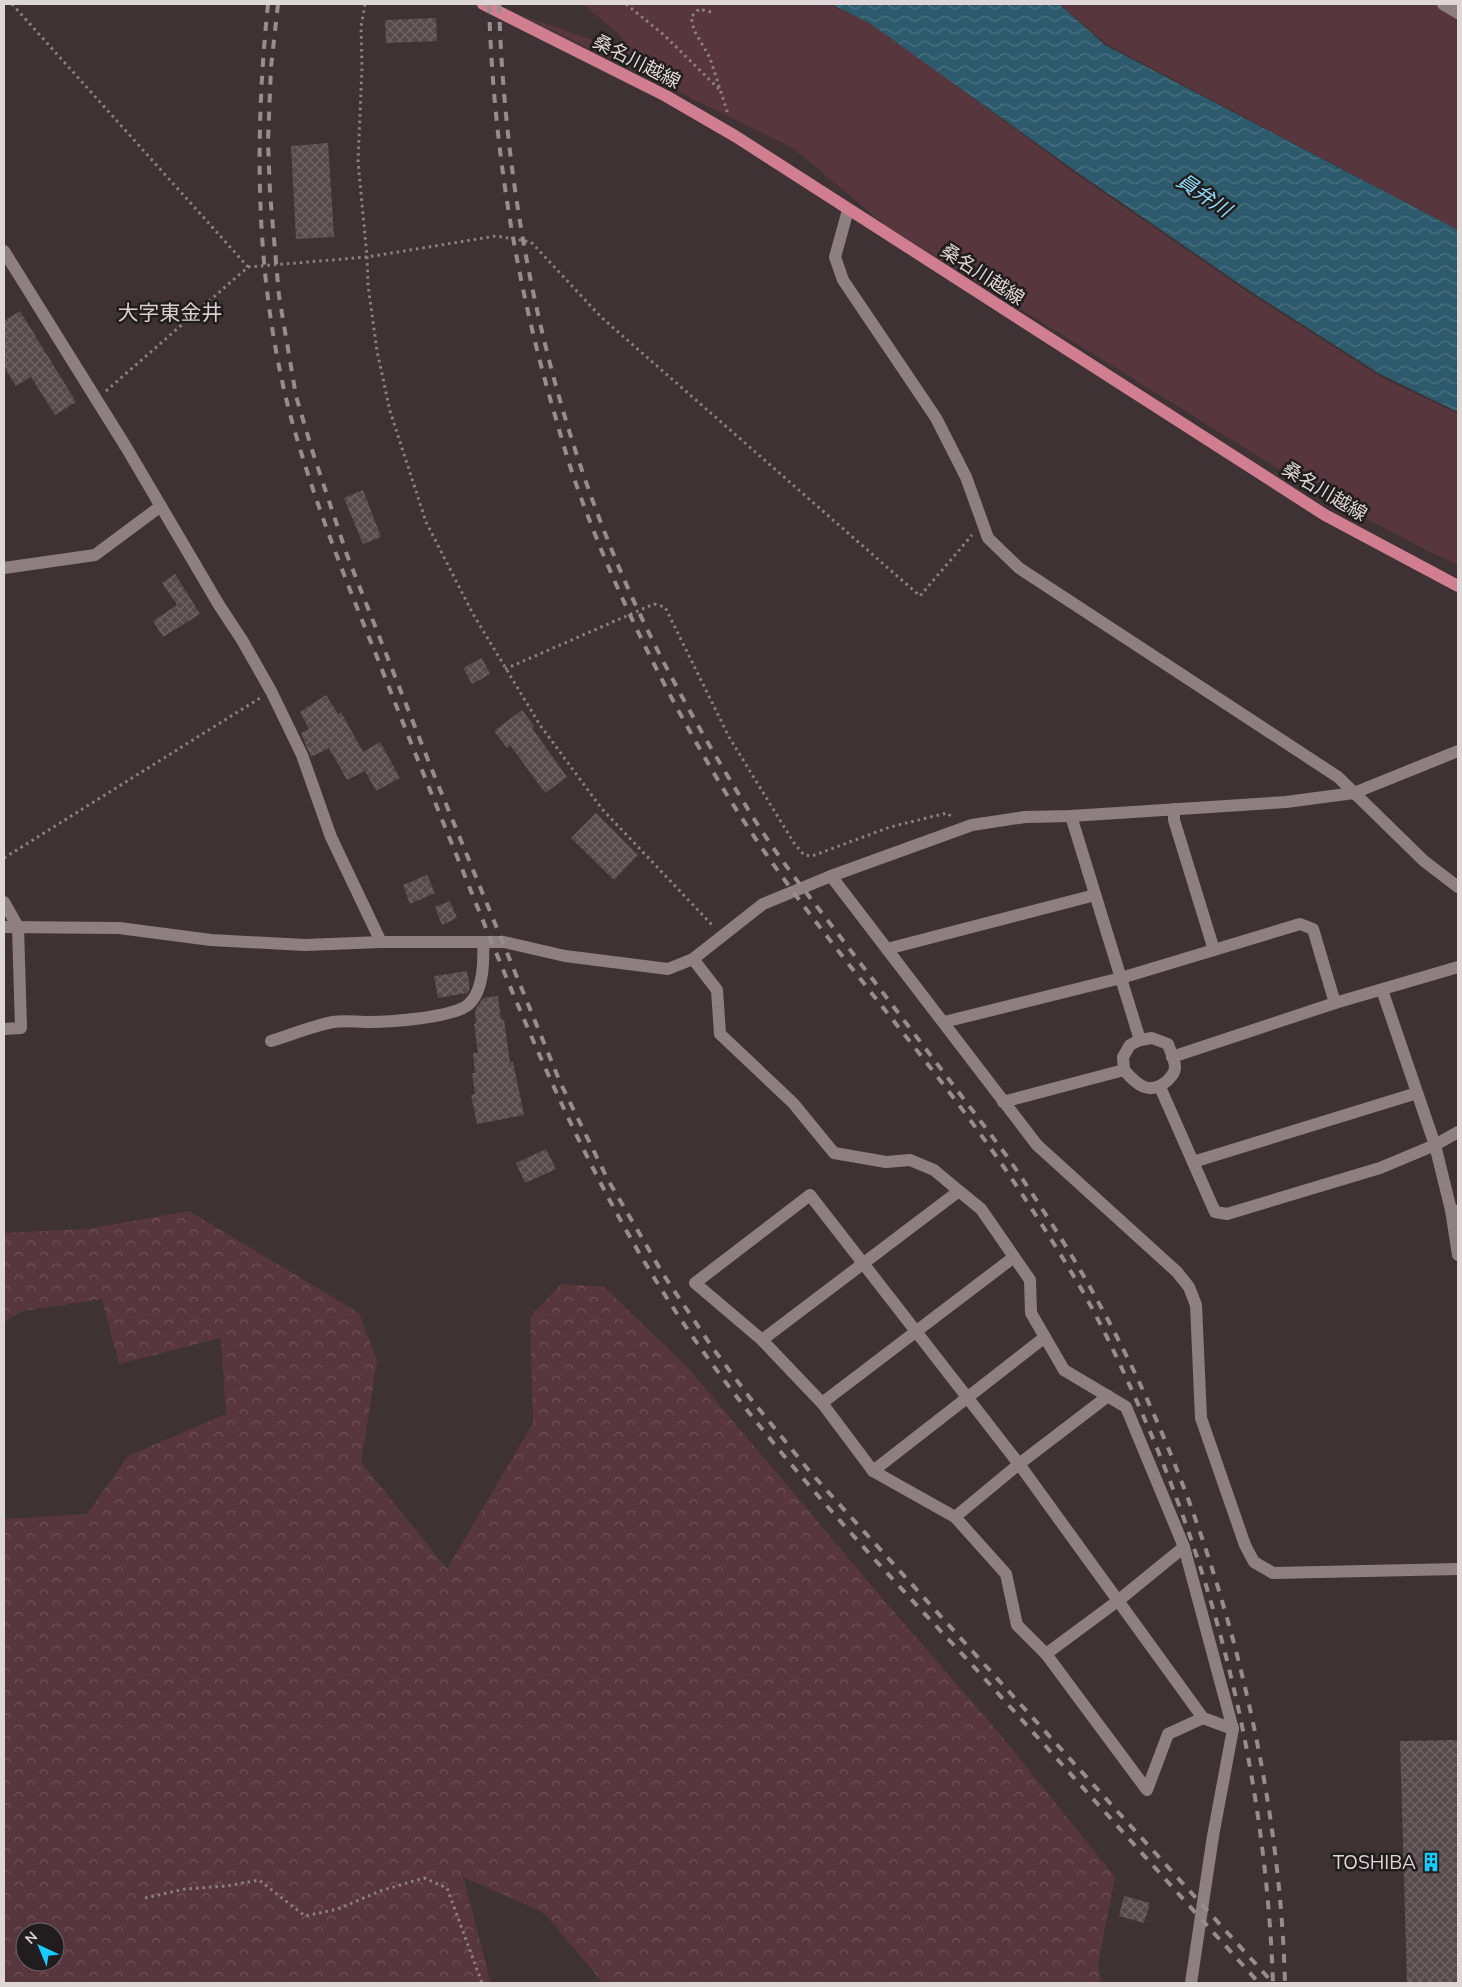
<svg xmlns="http://www.w3.org/2000/svg" width="1462" height="1987" viewBox="0 0 1462 1987" font-family="Mulish,'Noto Sans JP',sans-serif">
	<defs>
		<pattern id="forest-crowns" width="20" height="18" patternUnits="userSpaceOnUse" patternTransform="scale(1.25)"><rect width="20" height="18" fill="#58363d"/><path d="M2 6a3 3 0 1 1 6 0M12 15a3 3 0 1 1 6 0" fill="none" stroke="#705258"/></pattern>
		<pattern id="water-waves" width="16" height="10" patternUnits="userSpaceOnUse" patternTransform="scale(1.25)"><rect width="16" height="10" fill="#2d5b6d"/><path d="M0 5q4-4 8 0t8 0" fill="none" stroke="#4b7281"/></pattern>
		<pattern id="building-cross-hatch" width="8" height="8" patternUnits="userSpaceOnUse" patternTransform="scale(1.25)"><rect width="8" height="8" fill="#574a4c"/><path d="M0 0l8 8M0 8l8-8" fill="none" stroke="#6f6365"/></pattern>
	</defs>
	<rect width="100%" height="100%" fill="#3e3234"/>
	<g fill="#58363d">
		<polygon points="583,4 829,4 874,25 1075,173 1248,292 1381,377 1458,414 1458,565 1426,550 1311,489 885,225 793,148 520,15 616,48 623,38"/>
		<polygon points="1060,4 1458,4 1458,230 1106,44"/>
	</g>
	<path fill="url(#forest-crowns)" fill-rule="evenodd" d="M189,1211L359,1313L377,1361L361,1462L447,1569L533,1423L530,1317L561,1284L604,1287L689,1369L882,1598L999,1733L1115,1877L1098,1964L1101,1983H603L544,1913L463,1877L491,1983H4V1519L87,1514L128,1456L226,1414L221,1338L119,1364L102,1299L22,1311L4,1322V1233L87,1229ZM25,1932H55V1962H25Z"/>
	<polygon fill="url(#water-waves)" points="831,4 1059,4 1105,45 1458,230 1458,412 1380,374 1247,289 1074,170 871,24"/>
	<g fill="url(#building-cross-hatch)">
		<polygon points="436,18 437,41 386,43 385,20"/>
		<polygon points="328,143 334,237 296,239 291,146"/>
		<polygon points="20,311 76,402 55,415 31,377 16,386 4,367 4,321"/>
		<polygon points="363,490 381,537 363,544 344,498"/>
		<polygon points="175,574 200,614 163,637 153,621 177,605 162,583"/>
		<polygon points="482,658 490,674 472,684 463,668"/>
		<polygon points="326,695 338,714 341,712 363,752 380,742 400,778 376,791 365,771 347,780 329,748 311,757 301,733 309,729 300,712"/>
		<polygon points="522,710 534,726 532,728 567,777 545,793 510,745 507,748 494,731"/>
		<polygon points="596,813 638,855 614,880 571,838"/>
		<polygon points="427,875 435,893 410,904 403,885"/>
		<polygon points="450,901 457,918 442,925 435,907"/>
		<polygon points="467,971 470,989 467,993 438,998 434,976"/>
		<polygon points="498,996 501,1020 504,1019 510,1063 513,1062 524,1115 477,1124 471,1095 475,1094 472,1073 475,1073 473,1053 478,1053 474,1024 476,1023 475,1010 483,998"/>
		<polygon points="546,1149 556,1169 525,1183 516,1163"/>
		<polygon points="1458,1740 1458,1983 1407,1983 1400,1741"/>
		<polygon points="1124,1896 1150,1903 1144,1923 1119,1916"/>
	</g>
	<g fill="none" stroke-linecap="round" stroke-linejoin="round">
		<g stroke="#8b8182" stroke-width="3" stroke-dasharray="2.5 4" stroke-linecap="butt">
			<polyline points="12,4 248,267"/>
			<polyline points="365,4 361,27 362,68 358,161 367,257 368,285 377,351 390,411 426,522 473,614 540,725 602,809 714,927"/>
			<polyline points="626,4 664,35 719,89"/>
			<polyline points="711,12 699,9 691,17 694,30 710,58 728,114"/>
			<polyline points="106,391 248,267 367,257 496,236 531,242 601,317 920,596 972,535"/>
			<polyline points="505,669 654,604 665,607 729,737 794,843 804,855 812,856 890,827 947,813 952,817"/>
			<polyline points="4,858 260,698"/>
			<polyline points="145,1898 185,1889 227,1886 259,1880 305,1916 338,1909 380,1891 424,1878 447,1888 482,1983"/>
		</g>
		<g stroke="#8e8082" stroke-width="12">
			<polyline points="1443,4 1458,13"/>
			<polyline points="848,210 835,257 843,280 936,418 966,477 988,538 1019,568 1338,777 1424,861 1458,887"/>
			<polyline points="4,251 126,447 219,605 242,640 271,691 302,755 331,837 381,942"/>
			<polyline points="4,568 95,555 161,506"/>
			<polyline points="1174,809 1174,820 1214,950"/>
			<polyline points="1071,816 1140,1040"/>
			<polyline points="831,876 1037,1145 1177,1272 1189,1287 1196,1305 1201,1418 1245,1545 1254,1562 1273,1573 1458,1569"/>
			<polyline points="4,902 18,927 21,1028 4,1029"/>
			<polyline points="4,927 119,928 211,940 305,945 381,942 504,942 565,956 668,969 693,959 763,904 831,876 972,825 1025,817 1071,816 1286,802 1354,793 1458,751"/>
			<polyline points="887,949 1095,895"/>
			<polyline points="693,959 717,990 720,1034 793,1103 834,1153 886,1162 910,1160 934,1170 959,1191"/>
			<polyline points="1382,990 1435,1145 1451,1210 1458,1211"/>
			<polyline points="944,1022 1121,978 1300,924 1313,929 1335,1003"/>
			<path d="M271,1041C291,1035 312,1026 333,1022C344,1020 357,1022 368,1022C389,1022 454,1018 469,1004C484,990 484,961 483,942"/>
			<polyline points="1172,1057 1335,1003 1458,967"/>
			<polyline points="1160,1087 1215,1212 1227,1214 1380,1168 1435,1145 1458,1132"/>
			<path d="M1003,1102L1124,1070C1137,1085 1149,1096 1167,1081C1171,1077 1175,1073 1175,1067C1175,1060 1170,1051 1168,1044L1152,1038L1140,1040L1130,1045L1123,1057L1124,1070"/>
			<polyline points="1193,1162 1417,1093"/>
			<polyline points="1451,1210 1458,1255"/>
			<polyline points="762,1340 959,1191 981,1209 1030,1280 1031,1313 1064,1370 1126,1407 1184,1547 1233,1729"/>
			<polyline points="822,1403 1014,1257"/>
			<polyline points="873,1471 1045,1337"/>
			<polyline points="955,1517 1019,1464 1108,1396"/>
			<polyline points="1046,1654 1119,1600 1184,1547"/>
			<polyline points="1191,1983 1213,1836 1233,1729 1203,1718 1019,1464 810,1195 695,1283 762,1340 822,1403 873,1471 955,1517 1006,1574 1017,1625 1046,1654 1147,1790 1168,1734 1203,1718"/>
		</g>
		<polyline stroke="#d07e90" stroke-width="12" points="483,4 666,96 735,136 1325,515 1458,586"/>
		<g stroke="#978d8f" stroke-width="4" stroke-dasharray="9 9" stroke-linecap="butt">
			<path d="M268,4C254,140 255,280 290,414C313,499 346,581 379,662C404,726 430,790 456,854C522,1017 586,1180 686,1327C770,1450 874,1559 975,1668C1070,1773 1164,1878 1259,1983"/>
			<polyline points="278,4 271,67 268,141 270,193 279,296 296,396 312,450 347,555 430,765 560,1082 607,1178 663,1274 712,1347 750,1398 811,1473 1273,1983"/>
			<path d="M489,4C493,142 515,279 554,412C562,440 570,468 580,495C615,591 661,683 712,770C795,912 910,1031 1003,1166C1030,1205 1055,1245 1079,1285C1103,1326 1123,1370 1142,1413C1221,1593 1266,1786 1273,1983"/>
			<path d="M499,4C505,206 548,410 631,595C667,674 710,749 756,822C784,866 817,906 848,947C902,1018 956,1088 1009,1159C1039,1204 1070,1250 1096,1298C1208,1498 1279,1754 1285,1983"/>
		</g>
	</g>
	<defs>
		<symbol id="building-bare" viewBox="-9 -9 18 18"><path d="M-4-6H4V6H1V3H-1V6H-4ZM-2.5-4.3h1.7v1.8h-1.7ZM.8-4.3h1.7v1.8H.8ZM-2.5-1h1.7V.8h-1.7ZM.8-1h1.7V.8H.8Z" fill="#19cafc" stroke="#211c1d" stroke-width="2.5" paint-order="stroke"/></symbol>
	</defs>
	<g fill-rule="evenodd">
		<use href="#building-bare" x="1417" y="1848" width="28" height="28"/>
	</g>
	<g text-anchor="middle" stroke-width="5" stroke-linejoin="round" paint-order="stroke">
		<g font-size="19" fill="#ded6d7" stroke="#211c1d">
			<text transform="translate(637 61) rotate(27)" y="7">桑名川越線</text>
			<text transform="translate(983 274) rotate(33)" y="7">桑名川越線</text>
			<text transform="translate(1325 491) rotate(31)" y="7">桑名川越線</text>
		</g>
		<g font-size="19" fill="#ded6d7" stroke="#211c1d" text-anchor="end">
			<text x="1416" y="1869">TOSHIBA</text>
		</g>
		<g font-size="20" font-style="italic" fill="#90defc" stroke="#211c1d">
			<text transform="translate(1204 195) rotate(34)" y="7">員弁川</text>
		</g>
		<g font-size="21" fill="#dbccce" stroke="#211c1d">
			<text x="170" y="320">大字東金井</text>
		</g>
	</g>
	<rect width="1462" height="1987" fill="none" stroke="#ded6d7" stroke-width="10"/>
	<g transform="translate(40 1947) rotate(316)"><circle r="24" fill="#211c1d" stroke="#6d6667"/>
	<path d="M0-4L9 19L0 12L-9 19Z" fill="#19cafc"/>
	<text y="-8" font-size="14" font-weight="bold" text-anchor="middle" fill="#ded6d7">N</text>
	</g>
</svg>
